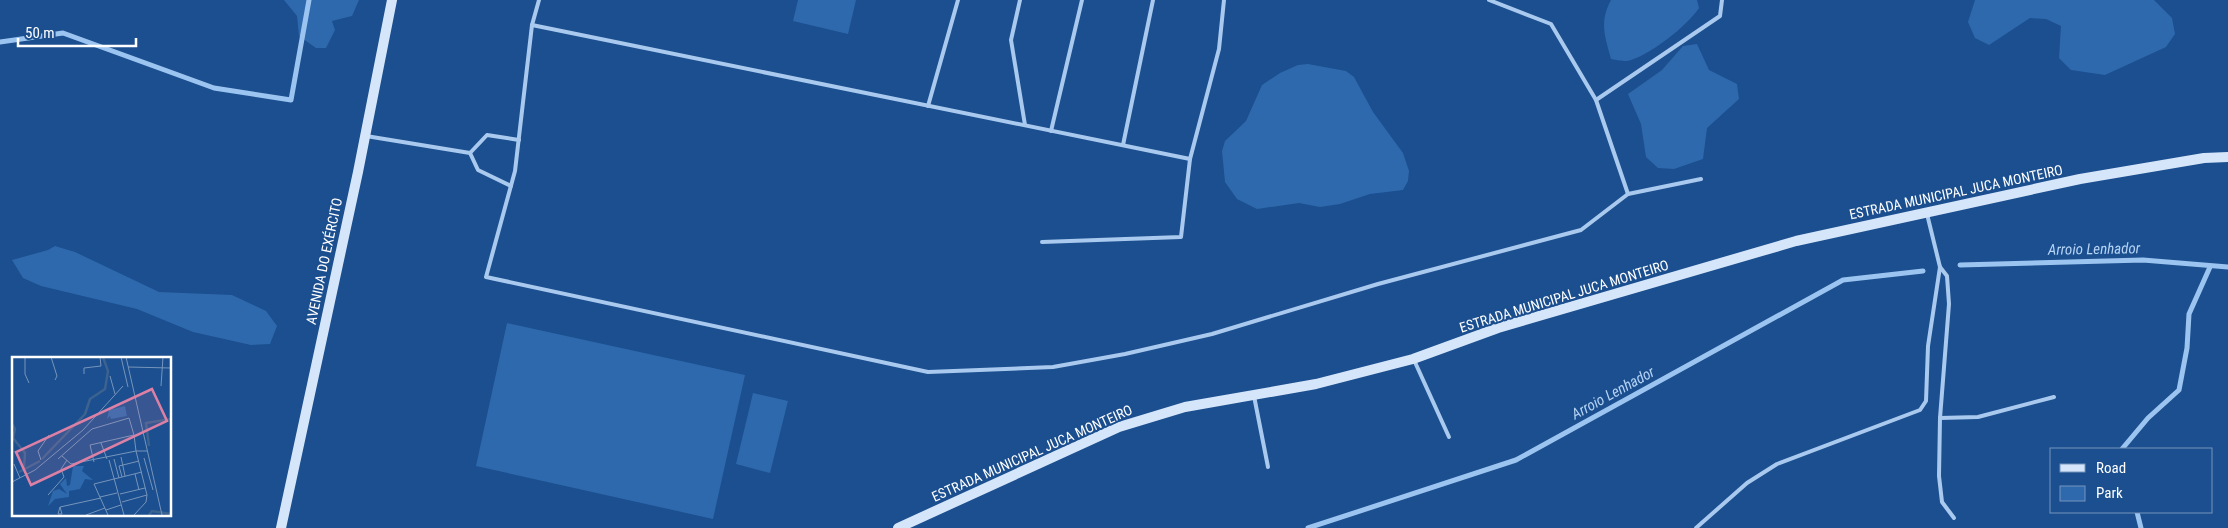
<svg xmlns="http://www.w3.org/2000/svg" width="2228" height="528" viewBox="0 0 2228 528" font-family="'Roboto Condensed',sans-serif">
	<rect width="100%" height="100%" fill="#1b4f8f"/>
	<g fill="#2e69ad">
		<polygon points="284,0 359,0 352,16 332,21 335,30 326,48 316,48 299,36 297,16"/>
		<polygon points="798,0 856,0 848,34 793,21"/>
		<path d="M1611,0H1697L1699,8C1687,26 1648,57 1627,61C1622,61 1615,60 1611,59C1605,36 1599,22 1611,0Z"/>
		<polygon points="1975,0 2154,0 2172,18 2175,34 2166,47 2105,75 2071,70 2059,58 2061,26 2046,19 2030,18 1989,45 1975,38 1968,22"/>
		<polygon points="1697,44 1709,70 1737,84 1739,99 1707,128 1703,159 1674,169 1658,168 1646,157 1641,124 1628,94 1662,70 1683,46"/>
		<polygon points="1308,64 1346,71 1354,77 1373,112 1403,153 1409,171 1408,181 1403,190 1370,194 1340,204 1320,207 1299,203 1257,209 1237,199 1225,182 1222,151 1225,141 1246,121 1262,85 1280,73 1298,65"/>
		<polygon points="55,246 75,252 159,292 232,295 266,311 277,326 270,344 251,345 193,332 137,309 41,286 23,278 12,260 48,250"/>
		<polygon points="507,323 745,375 713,519 476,466"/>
		<polygon points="753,393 788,401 770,473 736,464"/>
	</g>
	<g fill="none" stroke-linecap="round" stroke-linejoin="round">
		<g stroke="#9cc4f0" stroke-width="5">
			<polyline points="0,42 63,33 214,88 291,100 309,0"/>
			<polyline points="1960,265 2143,260 2228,267"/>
			<polyline points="2122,449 2148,418 2179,390 2187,348 2189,314 2210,267"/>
			<polyline points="2137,512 2141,528"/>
			<polyline points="1308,528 1516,460 1843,280 1923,271"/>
		</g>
		<g stroke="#a9c9ee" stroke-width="4">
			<polyline points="1020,0 1011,40 1025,125"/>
			<polyline points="1224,0 1219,49 1190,159 532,25 515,171 486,277 928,372 1053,367 1125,354 1212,334 1378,284 1581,230 1628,194 1701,179"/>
			<polyline points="1489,0 1551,24 1596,100 1628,194"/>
			<polyline points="532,25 539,0"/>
			<polyline points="1596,100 1720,16 1722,0"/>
			<polyline points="928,106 958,0"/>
			<polyline points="1051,131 1082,0"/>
			<polyline points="366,136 470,153 478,170 511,186"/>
			<polyline points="1123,145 1153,0"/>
			<polyline points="470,153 487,135 519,140"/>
			<polyline points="1927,214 1940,267 1947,276 1949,304 1940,418 1939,476 1942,502 1954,518"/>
			<polyline points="1042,242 1181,237 1190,159"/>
			<polyline points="1414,360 1449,437"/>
			<polyline points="1254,396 1268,467"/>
			<polyline points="1940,418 1978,417 2054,397"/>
			<polyline points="1696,528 1747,483 1777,464 1920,410 1926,401 1928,346 1940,267"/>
		</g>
		<g stroke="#d6e6fa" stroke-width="10">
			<polyline points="281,528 358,172 392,0"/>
			<polyline points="898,528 1119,427 1185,407 1316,384 1413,359 1498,328 1796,241 2080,179 2204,158 2228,157"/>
		</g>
	</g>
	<g text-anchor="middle" stroke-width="4" stroke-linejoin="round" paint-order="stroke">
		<g font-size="14" fill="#fff" stroke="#1b4f8f">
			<text transform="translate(1956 192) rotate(-12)" y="5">ESTRADA MUNICIPAL JUCA MONTEIRO</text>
			<text transform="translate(324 261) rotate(-78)" y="5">AVENIDA DO EXÉRCITO</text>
			<text transform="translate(1564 296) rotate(-17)" y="5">ESTRADA MUNICIPAL JUCA MONTEIRO</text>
			<text transform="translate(1032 453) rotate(-24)" y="5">ESTRADA MUNICIPAL JUCA MONTEIRO</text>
		</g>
		<g font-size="15" font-style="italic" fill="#b5d3f5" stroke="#1b4f8f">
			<text transform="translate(2094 249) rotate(-1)" y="5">Arroio Lenhador</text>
			<text transform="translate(1613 393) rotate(-29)" y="5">Arroio Lenhador</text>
		</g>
	</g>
	<g transform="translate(12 357)">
		<rect width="159" height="159" fill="#1b4f8f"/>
		<path d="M113,49L115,59L99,62L98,59L95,62L97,53ZM61,109H72L70,114L81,123L73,122L68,132L57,134V140L43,142L36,149L41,134L47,132L55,137L48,127L54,121L55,129L58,128Z" fill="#2e69ad"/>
		<path fill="none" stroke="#3c6290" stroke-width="2.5" d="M0,67L3,72L1,81L13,96L12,111M137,89L134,66L159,62M30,102L73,57L78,42L93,32L96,14L91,0M7,115L28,104M137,158L140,154L159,157"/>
		<path fill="none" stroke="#7695bc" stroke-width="1" d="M13,0V17L17,26M39,0L45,19L43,23M109,0L116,30M114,0L150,158M116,10L159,11M72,17V11L89,9L88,0M98,19L103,37M149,29L151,0M89,86L95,102M50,99L59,107L124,94L122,78M109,100L113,119M132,101L141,133M46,102L80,72L117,61L122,78L78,88L82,105M102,102L107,121M29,103L26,94L37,78M97,103L112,158M2,107L8,121M123,117L127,133M110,120L107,109L127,104M0,125L23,113L71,73L111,29M108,137L133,131M36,138L52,120L49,112L55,103M88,140L105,136M110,145L135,138M48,150L50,157H46L48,150L89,141M94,153L109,148M74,158L93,151M96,158L82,127L130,115M122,158L134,145L135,138L124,94H135"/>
		<path fill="#dd80a5" fill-opacity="0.15" stroke="#dd80a5" stroke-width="2.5" d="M140,32L155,64L19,128L4,95Z"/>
		<rect width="159" height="159" fill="none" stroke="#fff" stroke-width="2.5"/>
	</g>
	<rect x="2050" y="448" width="162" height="65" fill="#1b4f8f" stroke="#7695bc"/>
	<rect x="2060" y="464" width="25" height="8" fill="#d6e6fa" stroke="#7695bc"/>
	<text x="2096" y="473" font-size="15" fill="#ffffff">Road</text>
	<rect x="2060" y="486" width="25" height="15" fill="#2e69ad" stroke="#7695bc"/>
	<text x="2096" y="498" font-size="15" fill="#ffffff">Park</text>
	<path d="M18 38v8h118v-8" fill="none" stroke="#ffffff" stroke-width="2.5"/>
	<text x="25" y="38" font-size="15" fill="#ffffff" stroke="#1b4f8f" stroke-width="4" paint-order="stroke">50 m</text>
</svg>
